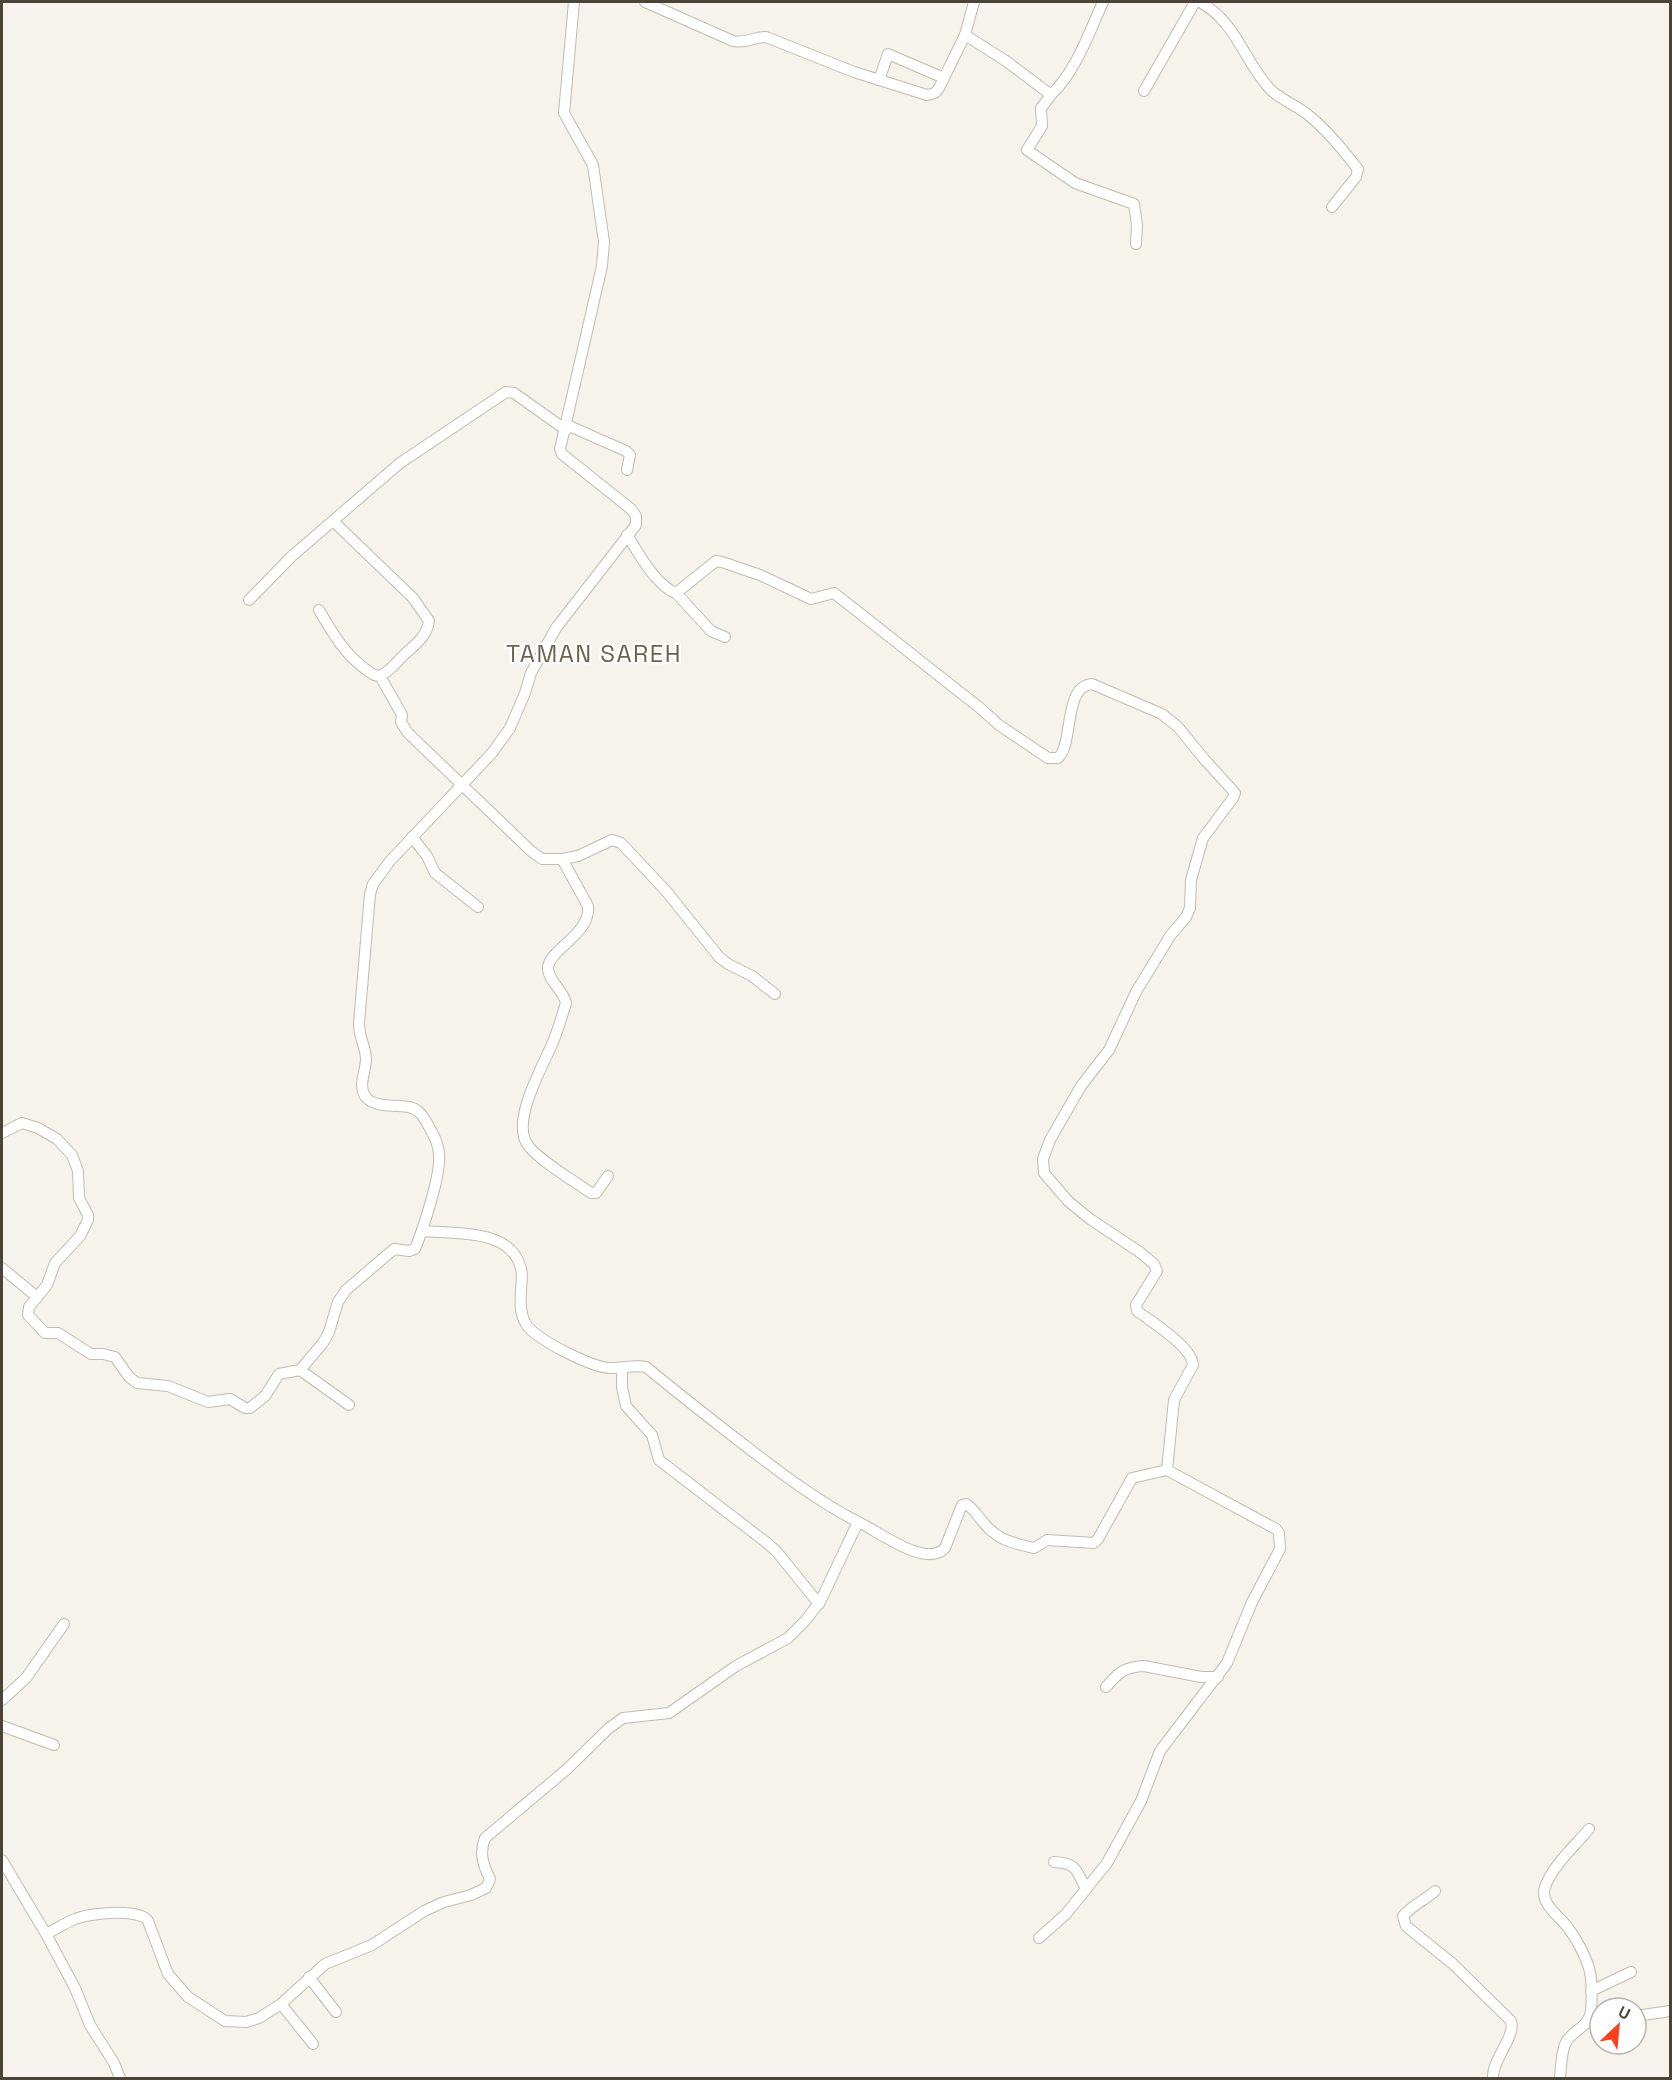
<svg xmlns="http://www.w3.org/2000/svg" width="1672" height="2080" viewBox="0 0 1672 2080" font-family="'Space Grotesk',sans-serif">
	<rect width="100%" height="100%" fill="#f6f3ec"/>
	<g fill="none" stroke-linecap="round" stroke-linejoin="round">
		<defs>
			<g id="street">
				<path d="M645,2L733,41C745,44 754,37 766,37L854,72L927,95L935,93L939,88L965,35L1006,61L1051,95L1041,108L1042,126L1027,150L1075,183L1134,204L1137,225L1136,244"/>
				<path d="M1200,2C1236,22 1243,59 1269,88C1279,99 1296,105 1307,114C1327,130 1342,149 1358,169L1356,177L1332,207"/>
				<polyline points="965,35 974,2"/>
				<polyline points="879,80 888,54 944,78"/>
				<polyline points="1144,91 1195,2"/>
				<path d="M1051,95C1076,71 1089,33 1103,2"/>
				<polyline points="567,425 626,451 630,455 627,470"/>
				<path d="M627,535C638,552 656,586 676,593L716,561L722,562L760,575L811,599L834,593L980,708L999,725L1048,758H1058C1074,744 1063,686 1092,684L1162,714L1178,727L1205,760L1235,793L1233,798L1203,838L1191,880L1190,908L1186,917L1170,936L1136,992L1109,1050L1081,1086L1050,1140L1043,1159L1044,1173L1068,1201L1090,1219L1141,1253L1154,1264L1157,1271L1136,1305L1137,1311C1152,1322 1192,1347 1193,1365L1174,1400L1167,1470L1276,1529L1279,1533L1280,1549L1252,1602L1227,1663L1160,1751L1141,1801L1107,1863L1066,1914L1039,1938"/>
				<polyline points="676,593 711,631 725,637"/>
				<polyline points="249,600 292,556 400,463 506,392 514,393 566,430"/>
				<path d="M319,610C333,634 345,655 368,671C372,674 376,677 381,675C390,672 398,660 405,654C416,644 427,636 429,621L413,598L333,521"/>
				<path d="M380,676L402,715L401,722L408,733L531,851L542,859H562L588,906C591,935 547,950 548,969C549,982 564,991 566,1003C562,1016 558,1030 553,1042C543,1066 513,1117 526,1142C533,1157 576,1182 591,1193H596L608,1176"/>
				<polyline points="412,837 427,856 435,873 478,907"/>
				<polyline points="562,859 578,856 612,840 621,843 666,891 719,957 728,964 752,976 775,994"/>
				<path d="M2,1133L22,1123L38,1128L57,1139L72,1155L78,1171L79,1198L88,1215V1220L80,1236L55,1263L47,1285L29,1307L28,1315L45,1333H58L91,1354H103L115,1357L129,1377L137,1383L168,1386L208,1402L230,1399L245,1408H250L265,1396L279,1374L300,1370L323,1343L329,1332L338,1302L346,1290L394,1249L409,1251L415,1249C423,1229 441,1175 439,1155C439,1144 433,1134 428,1125C423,1116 419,1109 409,1107C396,1105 373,1108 365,1096C358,1085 366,1071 366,1059C366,1047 359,1039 359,1023L370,894L373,884L390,861L492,753L510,728L525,693L531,673L556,628L636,525V516L631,509L562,454L560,449L602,266L604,242L593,165L564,113L574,2"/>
				<path d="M422,1231C454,1234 512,1228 521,1269C523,1276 521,1284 521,1292C520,1304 520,1317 528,1327C542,1342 589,1366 609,1368C621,1369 635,1364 646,1367C679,1394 713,1421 747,1447C783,1475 818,1501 858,1522"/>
				<polyline points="2,1268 37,1297"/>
				<polyline points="622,1369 622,1387 626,1406 652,1435 659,1460 767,1543 777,1552 819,1604"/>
				<polyline points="300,1370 349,1405"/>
				<path d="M1106,1687C1119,1672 1124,1667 1144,1666L1201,1677H1218"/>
				<polyline points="2,1700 26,1678 64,1624"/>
				<polyline points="2,1726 54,1745"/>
				<path d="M2,1860L46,1934C56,1929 65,1923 75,1919C89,1913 140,1908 148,1921L168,1974L188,1997L225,2021L246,2022L259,2018L281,2004L325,1964L372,1945L424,1911L444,1902L471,1895L486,1888L490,1879C483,1865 479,1853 485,1838L566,1770L609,1728L623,1718L669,1713L736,1666L788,1638L806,1620L821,1600L858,1522C877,1530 926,1569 945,1548L962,1505L966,1504C973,1508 977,1515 983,1522C997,1540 1012,1543 1034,1548L1047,1540L1094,1543L1098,1539L1132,1478L1167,1470"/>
				<path d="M1054,1862C1077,1863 1076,1870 1086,1889"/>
				<path d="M1435,1891C1425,1900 1411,1906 1403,1916L1406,1926L1453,1964L1511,2021C1516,2037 1492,2059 1493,2078"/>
				<polyline points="46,1934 75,1988 90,2025 114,2063 120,2078"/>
				<polyline points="309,1977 336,2012"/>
				<polyline points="1591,1991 1631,1972"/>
				<polyline points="281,2004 313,2044"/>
				<polyline points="1636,2016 1670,2011"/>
				<polyline points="1586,2023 1600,2021"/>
				<path d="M1560,2078C1561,2068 1561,2052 1566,2042C1573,2030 1589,2027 1591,2011C1592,1997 1593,1978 1588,1965C1584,1953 1576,1939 1569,1929C1561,1917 1539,1904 1545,1887C1553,1865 1575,1846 1589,1829"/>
			</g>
		</defs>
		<use href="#street" stroke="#c2bbae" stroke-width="12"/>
		<use href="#street" stroke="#fff" stroke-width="10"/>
	</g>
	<g text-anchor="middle" stroke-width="4.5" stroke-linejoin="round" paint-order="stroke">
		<g font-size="24" letter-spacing="1.5" fill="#6e6250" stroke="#fff">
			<text x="594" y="662">TAMAN SAREH</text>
		</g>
	</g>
	<rect width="1672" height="2080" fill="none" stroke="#4b4439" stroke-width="6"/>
	<g transform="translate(1618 2026) rotate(26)"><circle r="28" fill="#ffffff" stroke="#b7b4b0" stroke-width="1.5"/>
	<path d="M0-4.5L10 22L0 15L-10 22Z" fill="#fc3f1d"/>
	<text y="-9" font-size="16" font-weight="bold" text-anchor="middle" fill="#4b4439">U</text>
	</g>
</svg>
